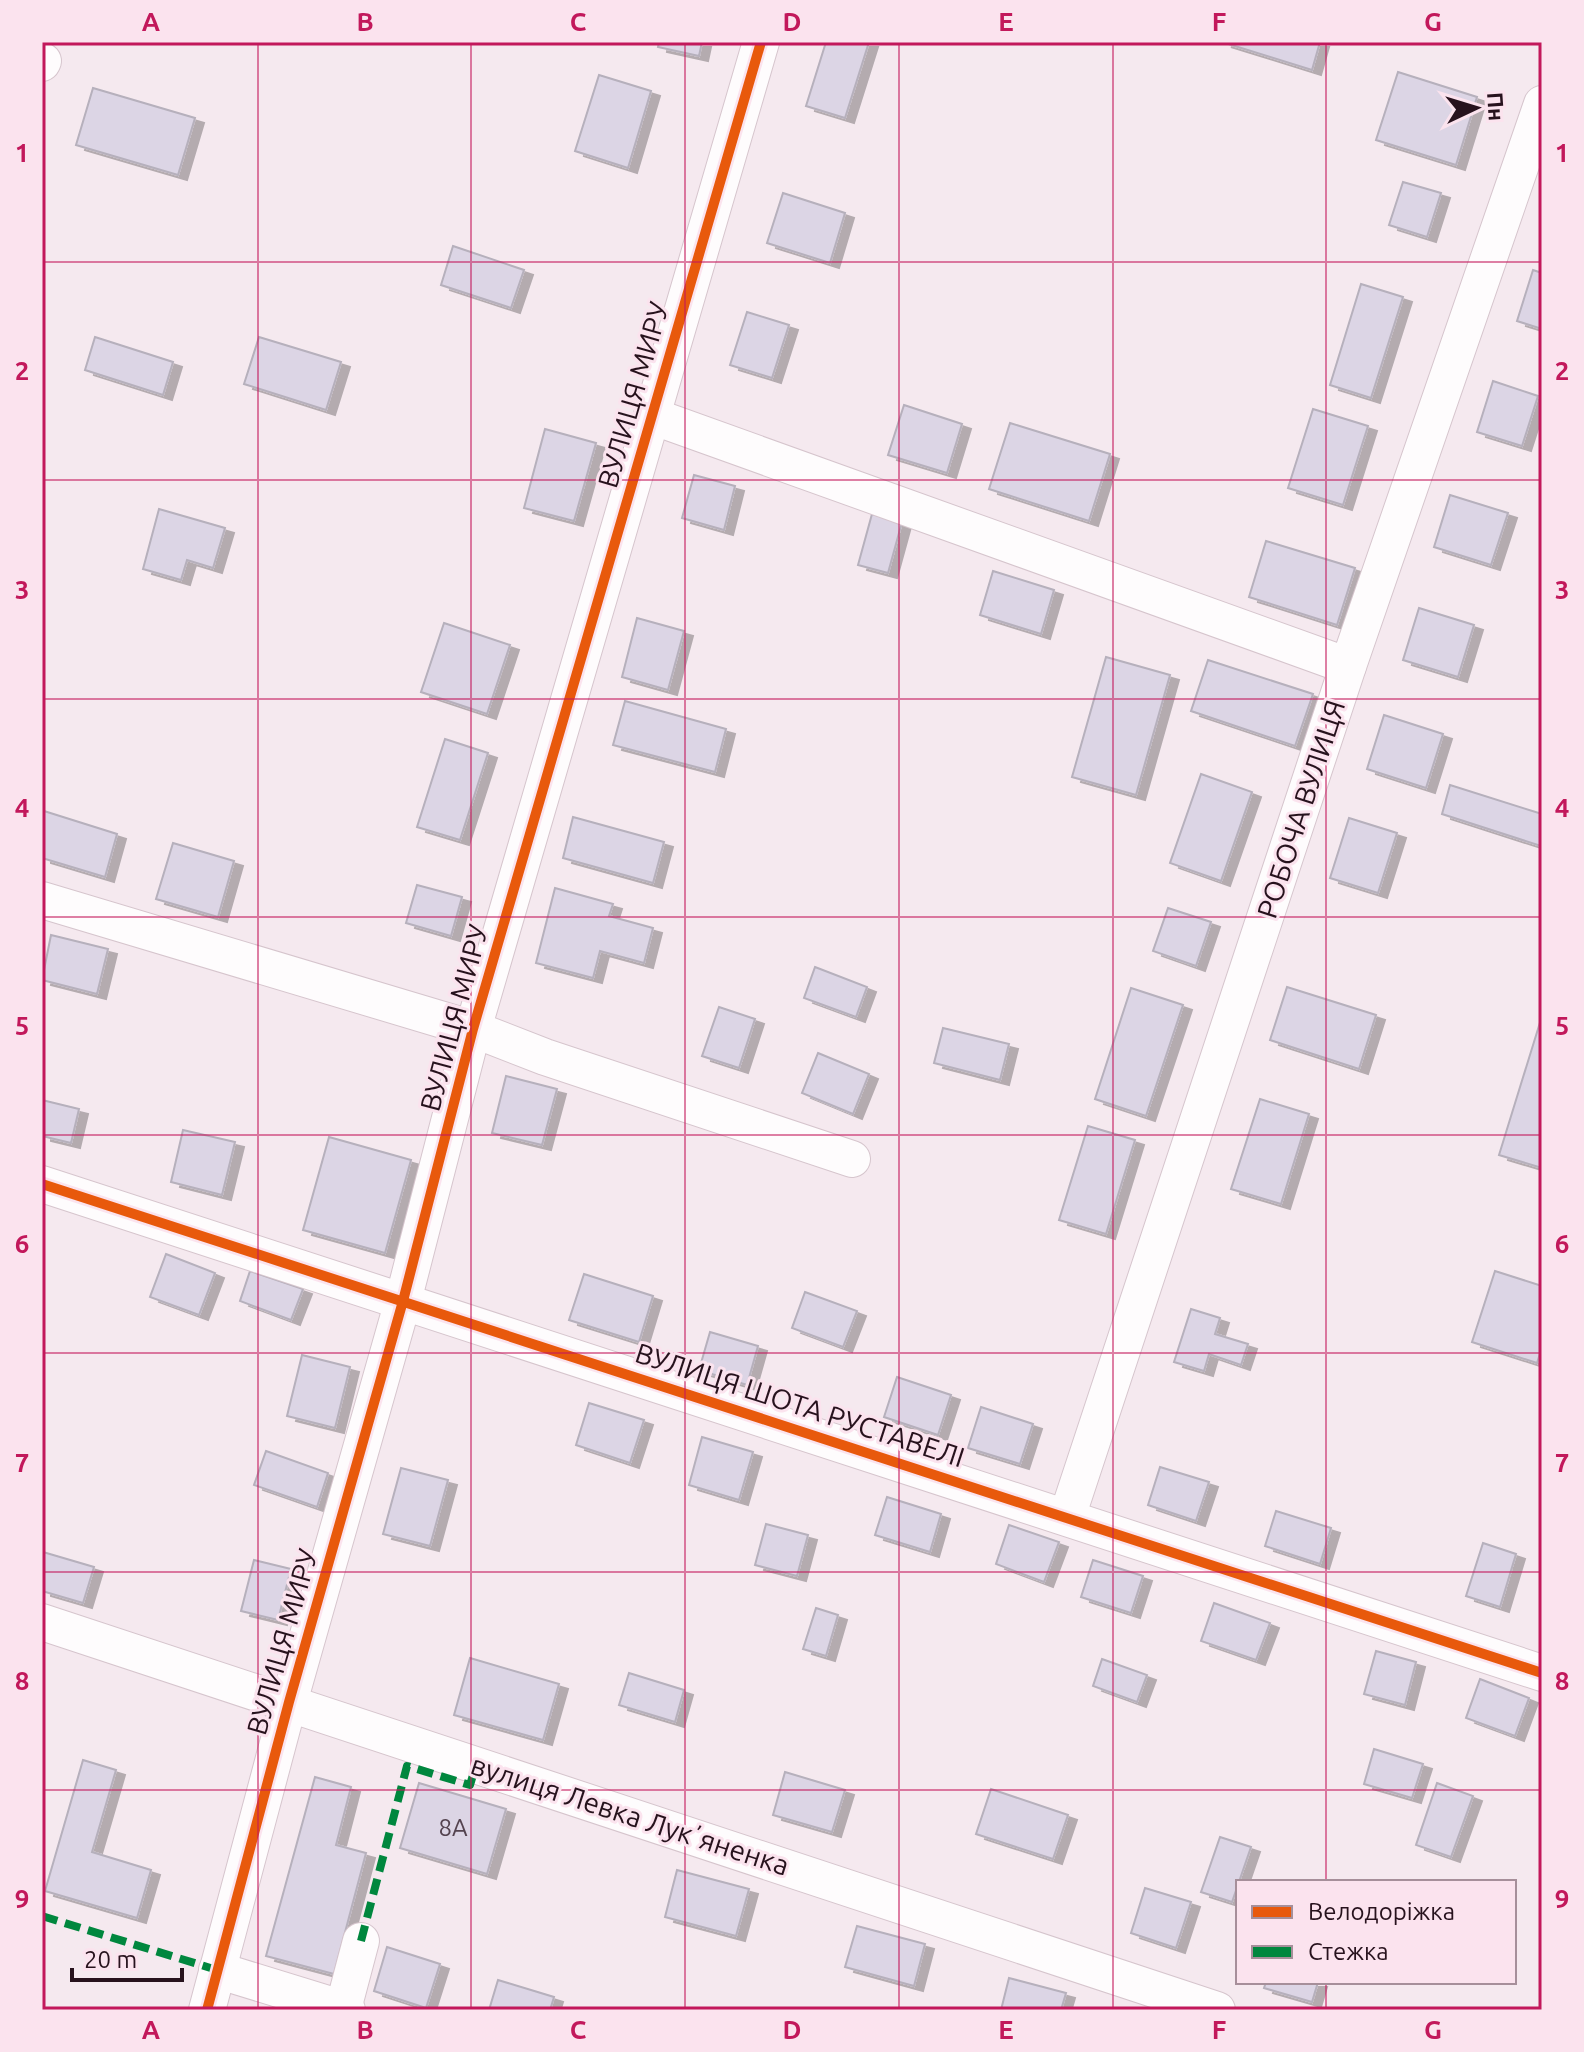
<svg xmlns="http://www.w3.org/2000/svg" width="1584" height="2052" viewBox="0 0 1584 2052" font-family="Ubuntu,sans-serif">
	<defs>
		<filter id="shadow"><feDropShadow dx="9" dy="5" stdDeviation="0" flood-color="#0004"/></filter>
	</defs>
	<rect width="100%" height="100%" fill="#f5e9ef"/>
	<g fill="#dcd5e5" stroke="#b6b0bc" stroke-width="2" filter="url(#shadow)">
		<polygon points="659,42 702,42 699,56 658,47"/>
		<polygon points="826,42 869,42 845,118 806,106"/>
		<polygon points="1222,42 1320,42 1312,70"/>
		<polygon points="1398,72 1477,97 1456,165 1376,140"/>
		<polygon points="599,75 651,91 628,168 575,151"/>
		<polygon points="93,88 195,118 178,175 76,145"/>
		<polygon points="1403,182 1441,193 1427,237 1389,225"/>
		<polygon points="783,193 845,213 830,263 767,243"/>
		<polygon points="453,246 524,270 511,308 441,285"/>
		<polygon points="1533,270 1542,273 1542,329 1517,321"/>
		<polygon points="1361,284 1403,297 1371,398 1330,385"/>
		<polygon points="747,312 789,325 772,378 730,365"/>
		<polygon points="95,337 173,362 163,395 85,370"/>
		<polygon points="259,337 341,362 326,410 244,384"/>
		<polygon points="1493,381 1538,396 1522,446 1477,432"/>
		<polygon points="904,405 962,424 947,473 888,455"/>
		<polygon points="1313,409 1368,426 1343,505 1288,488"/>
		<polygon points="1010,423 1110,454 1089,521 989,489"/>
		<polygon points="545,429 596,443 574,521 524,508"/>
		<polygon points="694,475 735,486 724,530 682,518"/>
		<polygon points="1450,495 1508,513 1491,565 1434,547"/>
		<polygon points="159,509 225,528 213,568 187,560 181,580 143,569"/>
		<polygon points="872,514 902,522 888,573 858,565"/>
		<polygon points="1266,541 1355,568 1337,625 1249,597"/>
		<polygon points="993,571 1054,590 1041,634 980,615"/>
		<polygon points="1419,608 1474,625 1458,677 1403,660"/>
		<polygon points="637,618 684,631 668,690 622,677"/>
		<polygon points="444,623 510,645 487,714 421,692"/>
		<polygon points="1106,657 1170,675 1136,795 1072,777"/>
		<polygon points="1208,660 1313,694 1295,746 1191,711"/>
		<polygon points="625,701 726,729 715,772 613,745"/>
		<polygon points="1384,715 1443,734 1426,788 1367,769"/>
		<polygon points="445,739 488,753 460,840 417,827"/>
		<polygon points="1201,774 1252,792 1221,881 1170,863"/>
		<polygon points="1450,785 1542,814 1541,846 1442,814"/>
		<polygon points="44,811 117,834 105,877 42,858"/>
		<polygon points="573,817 664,842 653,883 563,858"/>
		<polygon points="1349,818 1397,833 1378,893 1330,878"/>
		<polygon points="173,843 234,861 218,917 156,899"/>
		<polygon points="417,885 462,897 451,936 406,923"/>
		<polygon points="555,888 613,904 609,916 653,928 644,963 600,951 593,978 536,963"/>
		<polygon points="1168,908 1211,922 1196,966 1153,951"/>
		<polygon points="51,935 108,949 97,994 42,980"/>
		<polygon points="815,967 867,987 856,1017 804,998"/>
		<polygon points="1287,987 1376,1015 1359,1069 1270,1040"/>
		<polygon points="1131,988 1183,1005 1146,1116 1095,1099"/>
		<polygon points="719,1007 755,1019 739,1068 702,1056"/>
		<polygon points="1542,1016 1542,1168 1499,1155"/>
		<polygon points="943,1028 1009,1044 1000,1080 934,1063"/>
		<polygon points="818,1053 869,1074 853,1114 802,1093"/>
		<polygon points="506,1076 557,1089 542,1145 492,1133"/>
		<polygon points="1260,1099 1309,1114 1281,1204 1231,1189"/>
		<polygon points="42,1100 79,1109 71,1143 42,1136"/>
		<polygon points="1088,1126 1135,1140 1106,1234 1059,1220"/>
		<polygon points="183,1130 235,1142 222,1195 171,1182"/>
		<polygon points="329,1137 411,1160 385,1253 303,1230"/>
		<polygon points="166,1254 215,1273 199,1315 150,1297"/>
		<polygon points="250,1271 303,1289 291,1320 240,1301"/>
		<polygon points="1495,1271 1542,1286 1542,1347 1537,1363 1472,1342"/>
		<polygon points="584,1274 653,1296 639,1342 569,1320"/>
		<polygon points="805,1292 857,1311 843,1347 792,1328"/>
		<polygon points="1191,1309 1220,1318 1215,1334 1248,1344 1241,1365 1209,1354 1204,1371 1174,1362"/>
		<polygon points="710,1332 758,1346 747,1385 699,1370"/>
		<polygon points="302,1355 350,1367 335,1428 287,1416"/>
		<polygon points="897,1377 951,1395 938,1435 884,1417"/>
		<polygon points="589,1403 644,1420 630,1463 576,1445"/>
		<polygon points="981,1407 1033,1424 1020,1464 968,1448"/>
		<polygon points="702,1437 753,1452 739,1500 689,1485"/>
		<polygon points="266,1451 328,1473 317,1507 254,1485"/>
		<polygon points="1160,1467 1209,1482 1196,1521 1148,1505"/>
		<polygon points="401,1468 448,1480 430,1546 383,1534"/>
		<polygon points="887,1497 941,1514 930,1552 875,1535"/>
		<polygon points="1276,1511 1331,1528 1320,1564 1265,1546"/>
		<polygon points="766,1524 808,1535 797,1576 755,1565"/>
		<polygon points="1009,1525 1059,1542 1044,1582 996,1564"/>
		<polygon points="1483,1543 1516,1554 1500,1607 1466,1596"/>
		<polygon points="43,1552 94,1567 83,1603 42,1591"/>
		<polygon points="254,1560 291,1569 278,1620 241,1611"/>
		<polygon points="1093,1560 1143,1576 1131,1613 1081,1597"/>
		<polygon points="1214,1603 1270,1623 1256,1660 1201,1641"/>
		<polygon points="816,1608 838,1615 826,1656 803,1649"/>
		<polygon points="1376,1651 1416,1662 1405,1705 1364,1694"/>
		<polygon points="470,1658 559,1684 543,1740 454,1715"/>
		<polygon points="1102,1659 1147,1675 1137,1702 1093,1686"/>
		<polygon points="629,1673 684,1690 675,1722 619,1705"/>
		<polygon points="1480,1679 1529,1698 1515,1736 1466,1718"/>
		<polygon points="1374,1749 1423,1764 1412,1798 1364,1784"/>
		<polygon points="83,1760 116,1770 92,1852 151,1870 137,1918 45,1891"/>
		<polygon points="785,1772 845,1790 832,1832 773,1815"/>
		<polygon points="315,1777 351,1787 336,1845 366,1853 334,1974 266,1956"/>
		<polygon points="419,1783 506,1809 487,1874 400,1848"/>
		<polygon points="1437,1783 1473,1796 1451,1857 1416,1845"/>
		<polygon points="991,1789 1068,1815 1053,1859 976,1834"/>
		<polygon points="1220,1837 1251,1847 1232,1902 1201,1892"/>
		<polygon points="677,1870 749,1889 736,1936 665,1917"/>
		<polygon points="1145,1888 1191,1902 1176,1948 1131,1933"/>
		<polygon points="857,1926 925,1944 914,1986 845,1967"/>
		<polygon points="387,1947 440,1964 426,2008 374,1991"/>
		<polygon points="1009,1978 1066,1993 1061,2010 1001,2010"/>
		<polygon points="498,1980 554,1997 550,2010 489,2010"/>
		<polygon points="1266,1982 1318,1982 1312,2002 1264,1988"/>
	</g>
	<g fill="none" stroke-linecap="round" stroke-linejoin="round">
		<defs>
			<g id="street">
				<polyline points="42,63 43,61"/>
				<polyline points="652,416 1348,666"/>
				<polyline points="42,900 473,1029 545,1057 852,1159"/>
				<polyline points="42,1184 1542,1673"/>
				<polyline points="1067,1517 1348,666 1542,104"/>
				<polyline points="42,1622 1217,2010"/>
				<polyline points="217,1970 347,2010"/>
				<polyline points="343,2009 361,1941"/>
				<polyline points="207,2010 289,1702 403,1301 473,1029 761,42"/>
			</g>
		</defs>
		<use href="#street" stroke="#d6c5cd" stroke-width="38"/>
		<use href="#street" stroke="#fefcfd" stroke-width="36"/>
		<g stroke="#00873e" stroke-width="8" stroke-dasharray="16 8" stroke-linecap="butt">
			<polyline points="42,1916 217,1970"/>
			<polyline points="361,1941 407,1766 470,1785 476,1765"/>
		</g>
		<defs>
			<g id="cycleway">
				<polyline points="42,1184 1542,1673"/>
				<polyline points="207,2010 289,1702 403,1301 473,1029 761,42"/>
			</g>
		</defs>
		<use href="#cycleway" stroke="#fbe3ee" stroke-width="15"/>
		<use href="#cycleway" stroke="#e8590c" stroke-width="10"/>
	</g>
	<path fill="none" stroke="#c2185b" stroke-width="2" stroke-opacity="0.55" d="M258,42V2010M471,42V2010M685,42V2010M899,42V2010M1113,42V2010M1326,42V1882M42,262H1542M42,480H1542M42,699H1542M42,917H1542M42,1135H1542M42,1353H1542M42,1572H1542M42,1790H1542M1326,1982V2010"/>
	<g text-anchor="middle" stroke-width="6" stroke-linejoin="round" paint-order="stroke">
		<g font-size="24" fill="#54434f">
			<text x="453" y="1836">8А</text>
		</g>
		<g font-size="28" fill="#27121d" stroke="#fbe3ee">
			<text transform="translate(633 395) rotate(-74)" y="10">ВУЛИЦЯ МИРУ</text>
			<text transform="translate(1301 809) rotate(-72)" y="10">РОБОЧА ВУЛИЦЯ</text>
			<text transform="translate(454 1018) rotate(-75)" y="10">ВУЛИЦЯ МИРУ</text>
			<text transform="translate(800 1405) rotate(18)" y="10">ВУЛИЦЯ ШОТА РУСТАВЕЛІ</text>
			<text transform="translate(282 1642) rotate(-74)" y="10">ВУЛИЦЯ МИРУ</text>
			<text transform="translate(630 1815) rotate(18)" y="10">вулиця Левка Лукʼяненка</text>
		</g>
	</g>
	<rect width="1584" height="2052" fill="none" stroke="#fbe3ee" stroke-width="88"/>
	<rect x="1236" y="1880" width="280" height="104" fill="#fbe3ee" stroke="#a68f9a" stroke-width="2"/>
	<rect x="1252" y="1906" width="40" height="12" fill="#e8590c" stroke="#a68f9a" stroke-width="2"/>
	<text x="1308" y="1920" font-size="24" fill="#27121d">Велодоріжка</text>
	<rect x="1252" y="1946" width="40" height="12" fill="#00873e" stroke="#a68f9a" stroke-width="2"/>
	<text x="1308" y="1960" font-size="24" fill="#27121d">Стежка</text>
	<g transform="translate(1476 108) rotate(86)" stroke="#fbe3ee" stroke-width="6" paint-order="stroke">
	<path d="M0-6L14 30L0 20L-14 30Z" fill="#27121d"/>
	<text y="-12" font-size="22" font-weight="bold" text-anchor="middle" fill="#27121d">Пн</text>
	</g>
	<path d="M72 1968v12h110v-12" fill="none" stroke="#27121d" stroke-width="4"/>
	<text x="84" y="1968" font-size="24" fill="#27121d" stroke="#fbe3ee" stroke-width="6" paint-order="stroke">20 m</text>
	<rect x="44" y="44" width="1496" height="1964" fill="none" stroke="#c2185b" stroke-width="3"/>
	<g font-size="26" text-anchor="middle" font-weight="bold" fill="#c2185b">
		<text x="151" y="31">A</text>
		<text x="365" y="31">B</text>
		<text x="578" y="31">C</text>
		<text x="792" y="31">D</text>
		<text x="1006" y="31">E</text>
		<text x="1219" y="31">F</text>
		<text x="1433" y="31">G</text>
		<text x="22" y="162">1</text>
		<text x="1562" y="162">1</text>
		<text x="22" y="380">2</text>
		<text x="1562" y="380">2</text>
		<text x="22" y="599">3</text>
		<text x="1562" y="599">3</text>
		<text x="22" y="817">4</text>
		<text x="1562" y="817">4</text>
		<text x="22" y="1035">5</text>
		<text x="1562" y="1035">5</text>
		<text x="22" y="1253">6</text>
		<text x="1562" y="1253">6</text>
		<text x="22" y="1472">7</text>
		<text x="1562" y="1472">7</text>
		<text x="22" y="1690">8</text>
		<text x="1562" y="1690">8</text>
		<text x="22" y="1908">9</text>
		<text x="1562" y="1908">9</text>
		<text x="151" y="2039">A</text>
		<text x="365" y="2039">B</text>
		<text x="578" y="2039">C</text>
		<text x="792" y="2039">D</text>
		<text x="1006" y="2039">E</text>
		<text x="1219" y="2039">F</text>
		<text x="1433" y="2039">G</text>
	</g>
</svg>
